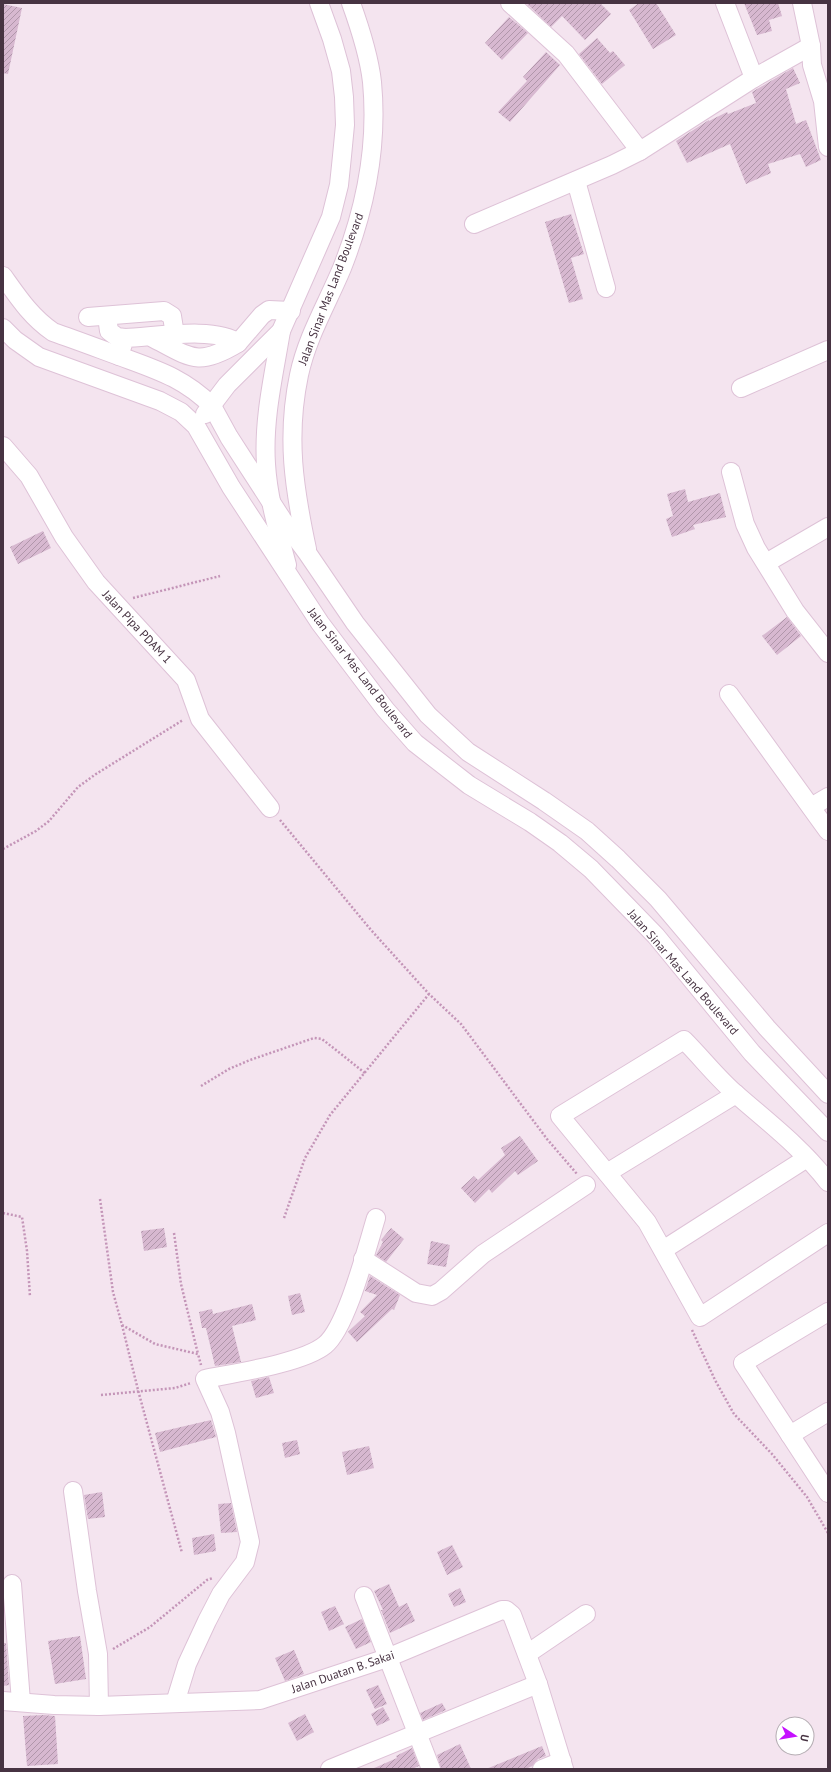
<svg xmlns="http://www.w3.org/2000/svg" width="831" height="1772" viewBox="0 0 831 1772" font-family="'PT Sans',sans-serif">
	<defs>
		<pattern id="building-hatch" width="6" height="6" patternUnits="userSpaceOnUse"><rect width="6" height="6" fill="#d7b8d0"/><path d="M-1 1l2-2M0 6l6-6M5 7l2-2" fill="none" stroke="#b096aa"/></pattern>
	</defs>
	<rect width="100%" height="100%" fill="#f4e4ef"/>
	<g fill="url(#building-hatch)">
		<polygon points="526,3 600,3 611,14 585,40 562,16 551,27"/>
		<polygon points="639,3 656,3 676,35 653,49 629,10"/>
		<polygon points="744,3 778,3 782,16 769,20 772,31 757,35"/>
		<polygon points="3,4 22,8 8,74 3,73"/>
		<polygon points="509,17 528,33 502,60 485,43"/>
		<polygon points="597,38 610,53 613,51 625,65 602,84 579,54"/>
		<polygon points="546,52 560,65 510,122 498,112 527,81 523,77"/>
		<polygon points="793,68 800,83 786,89 796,124 806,120 821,160 806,167 800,154 768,164 771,173 746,184 730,144 687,163 676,141 709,120 709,121 727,112 728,114 756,103 752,92"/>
		<polygon points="571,214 584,254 571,258 583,299 569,303 545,222"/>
		<polygon points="685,489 688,502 720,493 726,517 693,525 695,529 672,537 666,519 673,516 667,494"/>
		<polygon points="43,531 51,548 18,564 10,547"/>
		<polygon points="787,617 801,636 777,655 762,636"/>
		<polygon points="520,1136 538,1161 518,1175 515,1171 492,1193 489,1189 475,1203 461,1188 474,1176 478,1180 505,1155 501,1148"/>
		<polygon points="164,1228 167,1247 144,1251 141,1231"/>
		<polygon points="391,1228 404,1239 386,1262 376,1255 383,1242 381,1240"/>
		<polygon points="431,1241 450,1245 446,1267 427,1264"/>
		<polygon points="370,1276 400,1295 394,1310 392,1309 357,1342 348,1332 365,1316 360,1312 377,1295 365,1291"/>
		<polygon points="300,1293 305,1312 292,1315 288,1296"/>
		<polygon points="252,1304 256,1320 232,1326 241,1362 215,1366 206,1328 202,1328 199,1312 212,1309 213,1314"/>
		<polygon points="269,1377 274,1393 256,1398 251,1381"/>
		<polygon points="211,1420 216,1437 160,1452 155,1433"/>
		<polygon points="297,1440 300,1454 285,1458 282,1443"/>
		<polygon points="369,1446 374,1468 347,1475 342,1452"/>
		<polygon points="102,1492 105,1517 88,1519 84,1495"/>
		<polygon points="231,1503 237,1532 221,1533 218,1504"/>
		<polygon points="214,1534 216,1551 194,1555 192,1538"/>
		<polygon points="452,1545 463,1567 447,1575 437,1552"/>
		<polygon points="389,1584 399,1607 407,1603 415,1621 390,1633 381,1610 383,1610 374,1591"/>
		<polygon points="460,1588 466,1602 454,1607 448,1594"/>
		<polygon points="335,1606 344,1624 329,1631 321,1612"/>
		<polygon points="362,1619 371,1642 356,1649 345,1627"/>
		<polygon points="80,1636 86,1679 55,1684 48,1641"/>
		<polygon points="3,1643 6,1643 9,1685 3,1686"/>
		<polygon points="294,1650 304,1674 285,1681 275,1658"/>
		<polygon points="378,1685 387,1704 375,1709 366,1690"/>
		<polygon points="442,1703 446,1710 423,1720 420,1713"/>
		<polygon points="383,1707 390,1720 377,1726 371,1714"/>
		<polygon points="305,1714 314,1732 297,1741 288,1723"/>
		<polygon points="44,1715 55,1716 58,1764 27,1766 23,1716"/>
		<polygon points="460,1744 471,1769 441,1769 437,1755"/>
		<polygon points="542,1746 546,1756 538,1759 532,1766 526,1769 486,1769"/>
		<polygon points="412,1748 419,1766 412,1769 372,1769 397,1758 396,1756"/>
	</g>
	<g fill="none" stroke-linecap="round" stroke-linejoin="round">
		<defs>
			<g id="minor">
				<polyline points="510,3 566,54 640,151 754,78 811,46"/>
				<polyline points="725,3 754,78"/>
				<polyline points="802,3 811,46 812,65 823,101 828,147"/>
				<polyline points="576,181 606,288"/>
				<polyline points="474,224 612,165 640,151"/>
				<path d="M3,276C18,297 31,317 53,332C79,341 105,351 130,360C163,372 187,381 212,406L229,437L282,519L308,554L355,623L428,715L468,752L544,801L587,831L618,859L658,899L767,1028L828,1094"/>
				<polyline points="107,316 109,331 117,337 125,338"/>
				<polyline points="88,317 164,311 172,316 175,335"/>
				<polyline points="3,328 15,340 39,357 160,401 181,412 196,426 231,487 320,623 385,709 415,743 469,785 530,822 560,843 591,869 656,936 752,1053 828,1132"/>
				<path d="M281,331C274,374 263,419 266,464C268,498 278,531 287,565"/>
				<polyline points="238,343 262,315 269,310 291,311"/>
				<path d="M119,356L125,338C154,337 216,326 238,343C197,368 190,357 151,337"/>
				<polyline points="741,388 828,350"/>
				<polyline points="205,414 227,385 281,331 331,217 339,185 342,156 345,125 344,97 341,71 332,39 319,3"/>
				<polyline points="3,446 29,476 64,537 96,582 186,680 200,719 270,808"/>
				<polyline points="731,472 745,524 756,548 795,611 828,653"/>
				<path d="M307,549C294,488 286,437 299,375C307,337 327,304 342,268C365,210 378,145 372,82C369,55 360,28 351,3"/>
				<polyline points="766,563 828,527"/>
				<polyline points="729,694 828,831"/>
				<polyline points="811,807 828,797"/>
				<polyline points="607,1173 736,1094"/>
				<path d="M828,1182C802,1148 769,1123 737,1095C718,1079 702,1058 684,1040L560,1116L647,1222L700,1317L828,1233"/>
				<polyline points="663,1250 807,1158"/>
				<polyline points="363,1259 416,1293 432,1296 441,1291 483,1254 586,1185"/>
				<polyline points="828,1312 743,1363 828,1493"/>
				<polyline points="790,1435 828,1412"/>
				<polyline points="73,1491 87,1591 98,1654 99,1706"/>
				<polyline points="12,1584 21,1702"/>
				<polyline points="364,1596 431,1769"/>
				<polyline points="527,1654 586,1614"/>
				<polyline points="3,1701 54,1705 99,1706 260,1700 387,1658 502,1610 506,1610 512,1615 538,1684 564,1769"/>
				<path d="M175,1703L187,1664L207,1621L221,1594L245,1562L250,1542L226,1433L220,1412L205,1379C235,1373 303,1363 325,1345C347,1327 367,1247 376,1218"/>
				<polyline points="330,1769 538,1684"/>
				<polyline points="542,1769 562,1761"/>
			</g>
		</defs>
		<use href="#minor" stroke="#dec2d7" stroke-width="20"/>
		<g stroke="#c495b8" stroke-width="2.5" stroke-dasharray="2 2" stroke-linecap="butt">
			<polyline points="133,598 220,576"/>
			<polyline points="280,820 371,930 429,994 461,1024 547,1139 577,1174"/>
			<polyline points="3,849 36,831 49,821 78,787 96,774 183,720"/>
			<polyline points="201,1086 229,1069 250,1060 314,1038 322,1039 365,1073"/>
			<polyline points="100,1199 113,1292 122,1325 155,1344 198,1354 201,1365"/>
			<polyline points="3,1213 22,1217 27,1251 30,1297"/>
			<polyline points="284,1218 305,1158 330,1115 429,994"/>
			<polyline points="174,1233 181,1284 198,1354"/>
			<polyline points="122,1325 138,1390 182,1553"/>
			<polyline points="692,1330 715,1380 734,1414 772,1454 807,1497 828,1533"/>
			<polyline points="101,1395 175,1388 191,1383"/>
			<polyline points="113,1649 150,1627 207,1580 213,1578"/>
		</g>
		<use href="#minor" stroke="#fff" stroke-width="18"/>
	</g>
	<g text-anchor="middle" stroke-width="3" stroke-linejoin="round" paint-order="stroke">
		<g font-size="12" fill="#473342" stroke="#fff">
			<text transform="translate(331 289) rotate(-69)" y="4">Jalan Sinar Mas Land Boulevard</text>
			<text transform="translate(137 627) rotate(47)" y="4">Jalan Pipa PDAM 1</text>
			<text transform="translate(360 673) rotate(52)" y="4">Jalan Sinar Mas Land Boulevard</text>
			<text transform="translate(683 972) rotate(49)" y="4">Jalan Sinar Mas Land Boulevard</text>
			<text transform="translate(343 1672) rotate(-19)" y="4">Jalan Duatan B. Sakai</text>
		</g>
	</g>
	<rect width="831" height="1772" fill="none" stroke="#473342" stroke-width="8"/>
	<g transform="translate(795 1736) rotate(102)"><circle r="19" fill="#ffffff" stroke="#b5adb3"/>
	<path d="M0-3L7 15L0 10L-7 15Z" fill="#c510ff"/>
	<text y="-6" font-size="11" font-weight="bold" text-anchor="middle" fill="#473342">U</text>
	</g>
</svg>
